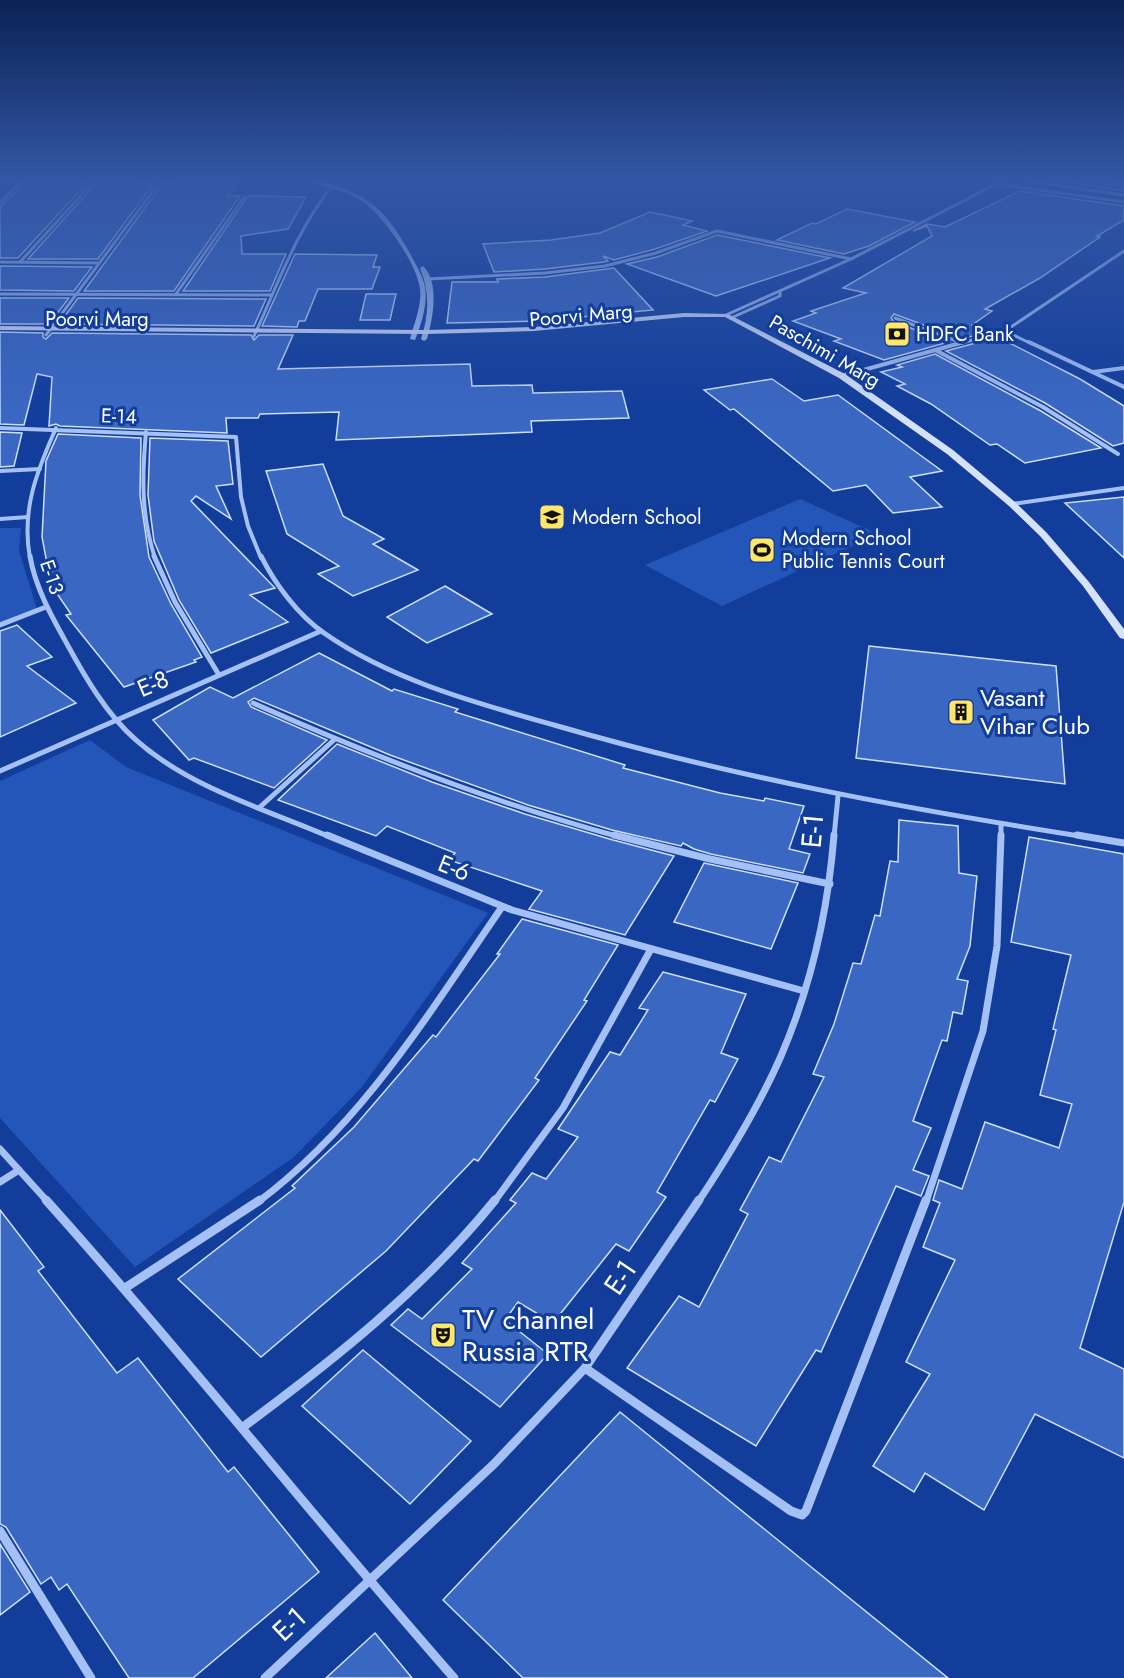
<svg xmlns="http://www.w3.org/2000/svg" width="1124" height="1678" viewBox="0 0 1124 1678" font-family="Jost,sans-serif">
	<rect width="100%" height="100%" fill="#123d9b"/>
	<g fill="#2456b9">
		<polygon points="800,499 878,534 722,606 645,565"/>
		<polygon points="0,528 21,528 19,551 37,609 0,623"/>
		<polygon points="90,740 126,767 488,913 361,1088 294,1157 135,1267 0,1118 0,781"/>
	</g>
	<g fill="#3a67c2" stroke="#cedefe" stroke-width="1.5">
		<polygon points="99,180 141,180 138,183 154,183 98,259 28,259"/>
		<polygon points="198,180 239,180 228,196 240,196 174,291 84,291 163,183 195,184"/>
		<polygon points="1055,180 1103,180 1104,182 1124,183 1124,191"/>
		<polygon points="26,181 88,182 18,258 0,258 0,207"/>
		<polygon points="1020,191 1124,206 1124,220 1097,236 1100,237 1040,278 985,309 992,311 972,325 988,332 961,339 894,314 891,318 894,322 949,342 884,360 834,341 841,339 793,321 816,313 811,311 866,293 843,288 932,236 927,226 913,231 927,224 945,227"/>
		<polygon points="248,196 306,197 288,229 241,236 242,254 286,254 270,291 183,291"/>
		<polygon points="847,209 915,222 869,246 844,254 777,240 812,223 816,224"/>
		<polygon points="650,212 692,221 683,225 707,231 655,249 614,260 603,256 608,261 604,262 545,269 494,272 483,244 551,240 600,233"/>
		<polygon points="717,235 766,245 830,258 716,296 627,264 657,257"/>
		<polygon points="295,254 377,255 373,267 380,267 372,289 318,289 305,321 299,321 297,327 262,326"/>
		<polygon points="0,266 92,267 74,291 0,290"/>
		<polygon points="614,268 653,310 540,321 447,323 452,282 498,282 497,279 545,277"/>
		<polygon points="366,294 396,294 390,320 360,320"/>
		<polygon points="0,298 69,298 49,324 0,324"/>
		<polygon points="78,298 266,299 254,326 59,324"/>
		<polygon points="0,332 43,333 43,337 46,339 52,333 251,335 254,340 259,335 293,335 278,369 470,364 472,386 532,385 533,393 622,391 629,418 531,421 532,432 336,440 339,412 260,414 258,418 226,418 227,433 60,426 56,424 49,426 52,377 37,374 24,425 0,424"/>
		<polygon points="998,337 1080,379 1124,406 1124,443 1113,446 1045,403 946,351"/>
		<polygon points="935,354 1041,411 1101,448 1025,463 997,444 990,445 931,404 897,386 905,384 881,372 902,367 897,365"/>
		<polygon points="772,379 804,401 838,395 942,471 910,477 942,507 893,513 866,485 833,491 734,409 730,410 704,390"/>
		<polygon points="0,432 22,433 14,466 0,467"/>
		<polygon points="58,434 141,438 140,495 149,557 171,604 202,657 194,660 196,662 124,687 66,615 71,614 51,585 42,537 46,461"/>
		<polygon points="150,438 228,441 233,484 216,486 231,519 196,496 191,501 275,588 250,595 288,622 211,653 179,600 154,541 148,495"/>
		<polygon points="323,464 343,516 384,539 373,544 418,570 353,596 318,574 339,566 287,534 266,471"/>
		<polygon points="1124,497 1124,558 1065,503"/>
		<polygon points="445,586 492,614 427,643 387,617"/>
		<polygon points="17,625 52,657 27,666 76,703 0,737 0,631"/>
		<polygon points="869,646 1056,666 1065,784 856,758"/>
		<polygon points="319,653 392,691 394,689 458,709 455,712 625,765 623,768 720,793 764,801 765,798 804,806 789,849 810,854 803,873 711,854 694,849 683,843 681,846 612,830 528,805 390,755 254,698 248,702 251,707 327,740 274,788 194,758 189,760 153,720 210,687 233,698"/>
		<polygon points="337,744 432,782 525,814 613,840 674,856 625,935 529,909 542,891 449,860 455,853 387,826 376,836 278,800"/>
		<polygon points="899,820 958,826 959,873 977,876 970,946 957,979 968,981 962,1014 953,1012 947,1041 942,1040 913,1121 931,1128 913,1170 929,1176 921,1196 896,1186 821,1352 816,1350 756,1446 627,1368 679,1296 699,1307 748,1214 740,1210 769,1157 781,1162 824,1077 813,1074 834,1024 853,963 861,964 875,915 880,916 890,861 898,862"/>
		<polygon points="1029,837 1124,854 1124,1202 1080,1348 1124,1369 1124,1458 1035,1414 984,1510 925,1473 914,1492 873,1466 930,1374 906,1362 955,1260 923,1247 940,1203 933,1200 939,1180 962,1189 985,1122 1059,1148 1072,1104 1040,1095 1056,1030 1053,1029 1071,955 1011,942"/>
		<polygon points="704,863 798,883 771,949 674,922"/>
		<polygon points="522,919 618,945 584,1000 587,1001 535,1078 539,1080 478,1161 474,1159 386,1251 261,1357 178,1279 295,1188 292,1186 354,1127 433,1035 436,1037 500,954 497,954"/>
		<polygon points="663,972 746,994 721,1053 738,1059 715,1102 710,1100 657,1192 666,1197 629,1251 616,1244 553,1323 518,1302 505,1320 548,1354 500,1407 391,1325 408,1309 422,1319 472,1269 462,1263 516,1203 510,1200 532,1173 546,1179 578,1137 558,1129 610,1052 620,1055 648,1010 639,1008"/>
		<polygon points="0,1210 44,1267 38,1271 117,1373 138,1358 228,1472 234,1467 319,1572 193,1678 129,1678 67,1584 59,1590 51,1577 41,1584 6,1527 0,1524"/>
		<polygon points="363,1350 471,1441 410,1504 302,1406"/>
		<polygon points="620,1412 948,1678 523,1678 443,1600"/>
		<polygon points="0,1544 30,1592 0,1615"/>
		<polygon points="375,1633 412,1678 326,1678"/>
	</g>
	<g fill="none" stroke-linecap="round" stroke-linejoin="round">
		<g stroke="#a5c0f4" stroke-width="3">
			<polyline points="0,180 22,180"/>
			<polyline points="1021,180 1124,195"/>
			<polyline points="997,184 1124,202"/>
			<polyline points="0,203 22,180"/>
			<polyline points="0,262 98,263"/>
			<polyline points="20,262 95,180"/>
			<polyline points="428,279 545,273 605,266 656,253 717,231 851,259"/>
			<polyline points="0,294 271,295"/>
			<polyline points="176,294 244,197"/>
			<polyline points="726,315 851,259 1004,180"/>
			<polyline points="731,318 780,296 780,292"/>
			<polyline points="895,318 962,343"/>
			<polyline points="1005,331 1032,344"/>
			<polyline points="46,335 161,180"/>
			<path d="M254,336C278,284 296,231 332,186"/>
			<polyline points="958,344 1005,331 1124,251"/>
		</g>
		<g stroke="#a5c0f4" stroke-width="4">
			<polyline points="1029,342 1124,387"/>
			<polyline points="937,351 1043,407 1118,454"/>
			<polyline points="1093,372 1124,368"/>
			<polyline points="842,376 964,342"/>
			<polyline points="0,428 236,437 241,497 248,526 261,558"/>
			<path d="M146,432C142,475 141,516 155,558"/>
			<polyline points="0,471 40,469"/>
			<polyline points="1012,504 1124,488"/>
			<polyline points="0,519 28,517"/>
			<path d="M30,558C21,510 37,471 56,428"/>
		</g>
		<g stroke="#a5c0f4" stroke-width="5">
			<path d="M30,556C35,587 52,617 67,644C85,677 107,715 136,740C190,788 265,809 330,837"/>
			<polyline points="154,556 175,602 219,675"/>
			<path d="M261,556C275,584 298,615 324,633C391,680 476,703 554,725C729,776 907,809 1086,837"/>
			<polyline points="0,625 46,607"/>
			<path d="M253,703C372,756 494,803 620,837"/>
			<polyline points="0,771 321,631"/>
			<polyline points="260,807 335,739"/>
			<polyline points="834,837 838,796"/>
			<polyline points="1001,837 1001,824"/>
		</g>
		<g stroke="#a5c0f4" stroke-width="7">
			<polyline points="327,835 512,910 804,991"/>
			<polyline points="614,835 710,859 830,884"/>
			<polyline points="1077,835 1124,843"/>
			<polyline points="0,1149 48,1202"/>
			<polyline points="0,1182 19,1170"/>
			<path d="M258,1202C362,1124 429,1013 502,907"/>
			<polyline points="494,1202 563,1108 651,949"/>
			<path d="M698,1202C728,1157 759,1106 781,1056C811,986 828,911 834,835"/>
			<polyline points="926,1202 983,1031 997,946 1001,835"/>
		</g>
		<g stroke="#a5c0f4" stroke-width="9">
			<path d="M46,1200C186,1356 316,1521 454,1678"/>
			<polyline points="125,1288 260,1200"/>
			<polyline points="585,1368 791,1511 802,1515 806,1511 926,1200"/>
			<path d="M243,1427C335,1359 423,1289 495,1200"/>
			<polyline points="0,1531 91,1678"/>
			<polyline points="265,1678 494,1464 585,1368 699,1200"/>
		</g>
		<g fill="#a5c0f4" fill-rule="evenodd">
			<path d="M307,180C315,179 325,182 333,185C376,198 391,219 412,257C417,267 423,276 425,287C428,304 421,325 415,340L410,339C414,323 422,306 420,289C417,263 381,212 359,199C343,189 323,188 307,180Z"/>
			<path d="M423,266C440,282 433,319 427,339L424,341L421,339C429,315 430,292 420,268Z"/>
		</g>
		<polygon fill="#d5e2fd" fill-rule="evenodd" points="684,313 728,314 845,374 953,450 1015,502 1046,532 1089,582 1124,629 1124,639 1120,638 1083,586 1040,536 1009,506 947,454 839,378 725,317 684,317 534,331 426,334 0,330 0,326 426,330 534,327"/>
	</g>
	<linearGradient id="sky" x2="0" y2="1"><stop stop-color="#0a2255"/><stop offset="0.43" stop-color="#3357a4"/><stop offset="1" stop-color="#3357a4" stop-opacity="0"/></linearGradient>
	<rect width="1124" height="414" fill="url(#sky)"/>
	<defs>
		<symbol id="bank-square" viewBox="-11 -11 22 22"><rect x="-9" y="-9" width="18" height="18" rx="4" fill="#ffe669" stroke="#123d9b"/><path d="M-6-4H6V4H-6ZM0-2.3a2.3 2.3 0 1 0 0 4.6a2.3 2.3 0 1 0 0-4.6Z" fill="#111"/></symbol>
		<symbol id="school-square" viewBox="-11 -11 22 22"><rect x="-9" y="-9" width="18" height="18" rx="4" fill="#ffe669" stroke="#123d9b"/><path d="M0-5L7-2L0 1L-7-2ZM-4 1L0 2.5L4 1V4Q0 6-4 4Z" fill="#111"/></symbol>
		<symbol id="stadium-square" viewBox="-11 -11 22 22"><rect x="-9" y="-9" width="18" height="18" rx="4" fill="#ffe669" stroke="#123d9b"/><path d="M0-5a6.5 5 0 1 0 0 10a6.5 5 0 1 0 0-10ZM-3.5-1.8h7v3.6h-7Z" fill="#111"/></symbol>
		<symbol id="building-square" viewBox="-11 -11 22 22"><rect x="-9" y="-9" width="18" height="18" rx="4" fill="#ffe669" stroke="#123d9b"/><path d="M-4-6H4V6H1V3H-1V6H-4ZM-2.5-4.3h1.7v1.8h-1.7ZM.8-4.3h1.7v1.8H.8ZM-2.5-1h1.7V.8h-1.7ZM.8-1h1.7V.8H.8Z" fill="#111"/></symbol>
		<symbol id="theatre-square" viewBox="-11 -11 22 22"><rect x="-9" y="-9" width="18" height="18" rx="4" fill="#ffe669" stroke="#123d9b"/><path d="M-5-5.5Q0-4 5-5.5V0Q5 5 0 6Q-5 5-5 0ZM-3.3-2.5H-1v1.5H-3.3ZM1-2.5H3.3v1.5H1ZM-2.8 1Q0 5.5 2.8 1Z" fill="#111"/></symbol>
	</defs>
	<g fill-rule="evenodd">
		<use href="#bank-square" x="882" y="319" width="30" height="30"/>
		<use href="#school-square" x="537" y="502" width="30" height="30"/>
		<use href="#stadium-square" x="747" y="535" width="30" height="30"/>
		<use href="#building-square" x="946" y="697" width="30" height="30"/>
		<use href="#theatre-square" x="428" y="1320" width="30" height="30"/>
	</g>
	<g text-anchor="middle" stroke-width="6" stroke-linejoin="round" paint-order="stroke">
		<g font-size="20" fill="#fff" stroke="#123d9b">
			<text transform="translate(581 315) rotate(-5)" y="7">Poorvi Marg</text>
			<text x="97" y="326">Poorvi Marg</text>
			<text transform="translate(825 351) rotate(30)" y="7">Paschimi Marg</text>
			<text transform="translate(119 416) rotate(2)" y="7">E-14</text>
			<text transform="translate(52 577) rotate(71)" y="7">E-13</text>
		</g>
		<g font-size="20" fill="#fff" stroke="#123d9b" text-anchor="start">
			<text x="916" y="341">HDFC Bank</text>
			<text x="572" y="524">Modern School</text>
			<text x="782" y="545">Modern School<tspan x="782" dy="23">Public Tennis Court</tspan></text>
		</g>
		<g font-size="24" fill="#fff" stroke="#123d9b">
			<text transform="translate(153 684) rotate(-23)" y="8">E-8</text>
			<text transform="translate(454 868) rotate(22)" y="8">E-6</text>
		</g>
		<g font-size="24" fill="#fff" stroke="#123d9b" text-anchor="start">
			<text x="980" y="706">Vasant<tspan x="980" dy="28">Vihar Club</tspan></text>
		</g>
		<g font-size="28" fill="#fff" stroke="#123d9b">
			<text transform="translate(812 831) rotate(-85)" y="10">E-1</text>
			<text transform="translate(620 1277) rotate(-56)" y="10">E-1</text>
			<text transform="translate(289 1624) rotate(-43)" y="10">E-1</text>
		</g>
		<g font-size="28" fill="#fff" stroke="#123d9b" text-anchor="start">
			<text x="462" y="1329">TV channel<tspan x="462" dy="32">Russia RTR</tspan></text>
		</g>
	</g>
</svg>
